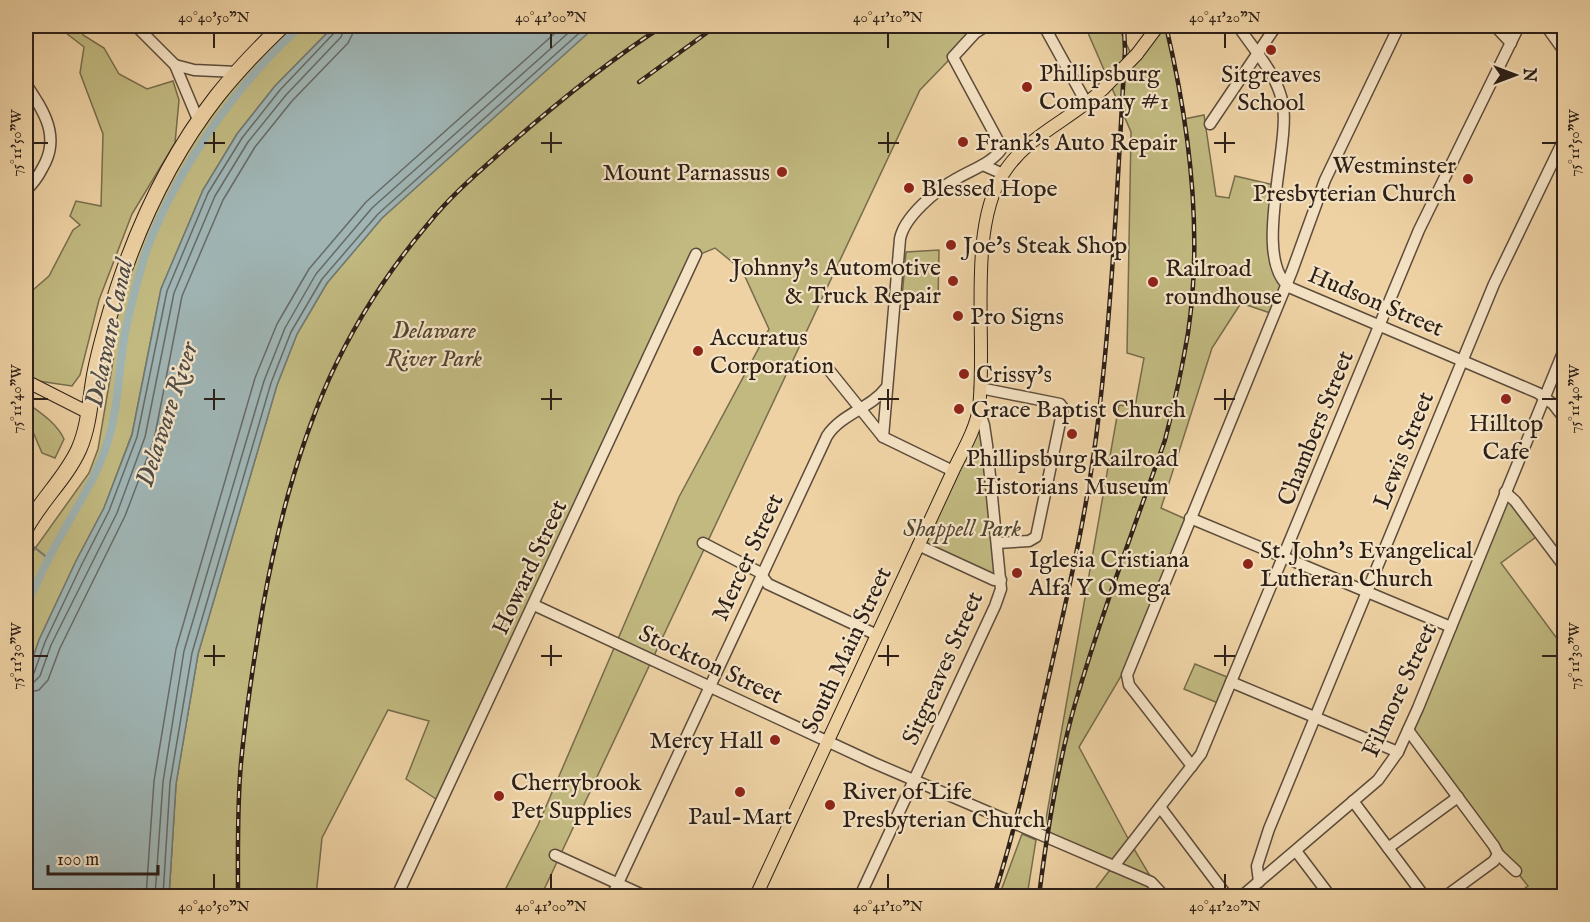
<svg xmlns="http://www.w3.org/2000/svg" width="1590" height="922" viewBox="0 0 1590 922" font-family="'IM FELL English',serif">
	<rect width="100%" height="100%" fill="#eed2a4"/>
	<filter id="stains"><feTurbulence type="fractalNoise" baseFrequency=".00333" numOctaves="4"/><feColorMatrix values="0 0 0 0 .2 0 0 0 0 .09 0 0 0 0 .02 0 0 0 .5 -.17"/></filter>
	<radialGradient id="worn" r=".72"><stop offset=".6" stop-color="#630" stop-opacity="0"/><stop offset="1" stop-color="#630" stop-opacity=".3"/></radialGradient>
	<g fill="#c1b980" stroke="#776c4c" stroke-width="1.5">
		<polygon points="57,26 79,26 83,35 104,48 119,74 147,89 173,81 179,100 175,143 132,214 99,300 80,375 72,386 38,381 26,374 26,296 49,276 73,230 80,225 70,216 76,201 101,206 103,134 80,73 84,47"/>
		<polygon points="288,26 334,26 275,86 237,134 203,190 161,289 132,434 104,508 76,561 39,640 26,678 26,566 31,554 89,473 98,449 114,355 105,356 115,317 156,202 212,110"/>
		<polygon points="583,26 988,26 972,36 920,90 541,896 502,896 538,825 679,497 769,329 742,270 715,248 691,258 442,803 406,779 429,721 388,710 322,838 316,896 169,896 176,784 198,654 277,385 297,334 327,283 382,218 512,101"/>
		<polygon points="1085,26 1118,26 1133,58 1160,26 1166,26 1184,119 1204,115 1216,196 1229,198 1235,176 1278,186 1272,239 1288,285 1276,315 1241,303 1212,348 1161,508 1188,520 1127,666 1079,747 1131,844 1162,896 1090,896 1113,866 1043,836 1119,405 1135,407 1144,358 1127,353 1131,132"/>
		<polygon points="939,250 938,301 902,298 906,252"/>
		<path d="M26,402C40,413 56,422 64,439L55,458L42,453L33,432L26,431Z"/>
		<polygon points="979,410 1001,580 918,545"/>
		<polygon points="1507,491 1540,534 1501,563 1564,648 1564,896 1514,896 1528,886 1408,734"/>
		<polygon points="1195,664 1227,677 1218,703 1184,689"/>
		<polygon points="1022,834 1036,840 1027,896 999,896"/>
	</g>
	<polygon fill="#9fb4b3" stroke="#717975" stroke-width="1.5" points="334,26 596,26 382,218 327,283 297,334 277,385 198,654 176,784 169,896 26,896 26,678 39,640 76,561 104,508 132,435 161,289 203,190 237,134 275,86"/>
	<g fill="none" stroke-linecap="round" stroke-linejoin="round">
		<g stroke="#666a66" stroke-width="1.5">
			<polyline points="26,677 30,676 34,673 45,642 82,564 109,511 137,437 167,291 208,193 242,138 280,90 335,32 337,26"/>
			<polyline points="26,684 34,682 40,676 51,645 117,513 145,437 174,293 215,196 248,142 286,95 341,37 345,26"/>
			<polyline points="26,693 39,690 48,680 60,648 125,516 154,440 182,296 223,200 255,147 292,101 348,43 352,35 354,26"/>
			<polyline points="146,896 154,781 176,649 255,378 277,324 309,269 366,202 563,26"/>
			<polyline points="155,896 163,782 184,651 264,381 285,328 316,274 372,208 576,26"/>
			<polyline points="163,896 170,783 192,653 271,383 291,332 322,279 378,214 587,26"/>
		</g>
		<polyline stroke="#717975" stroke-width="2" points="29,543 49,559"/>
		<path stroke="#9fb4b3" stroke-width="8" d="M26,606C36,585 46,562 58,541C76,507 95,481 107,444C120,405 118,363 127,323C133,299 139,272 147,249C177,169 238,82 301,26"/>
		<defs>
			<g id="minor">
				<polyline points="136,26 175,65 199,122"/>
				<polyline points="1044,26 1087,104"/>
				<path d="M1238,26C1254,50 1278,75 1283,105C1290,148 1251,262 1291,288L1538,393L1553,404L1564,418"/>
				<polyline points="1495,26 1511,43"/>
				<polyline points="1546,26 1564,51"/>
				<polyline points="175,65 194,70 237,72"/>
				<path d="M26,84C43,110 61,136 43,167C39,175 33,184 26,190"/>
				<polyline points="1210,124 1276,26"/>
				<polyline points="983,165 1003,174"/>
				<polyline points="829,370 883,437 953,471"/>
				<polyline points="980,388 1060,404 1063,408 1036,537 1029,541 997,543"/>
				<path d="M883,437L900,239C904,217 936,190 956,179C971,170 993,163 1002,148L953,57L975,33L986,26"/>
				<polyline points="1505,492 1515,501 1564,566"/>
				<polyline points="1190,518 1451,627"/>
				<polyline points="703,543 759,572 768,584 877,635"/>
				<polyline points="918,545 994,580 1001,580"/>
				<polyline points="534,605 874,763 1151,882 1164,896"/>
				<polyline points="1231,682 1398,752"/>
				<polyline points="1408,730 1494,846 1498,854 1516,871"/>
				<polyline points="1192,766 1129,685 1127,675 1292,271 1325,180 1399,26"/>
				<polyline points="1353,801 1424,896"/>
				<polyline points="1160,807 1227,896"/>
				<polyline points="1388,848 1458,797"/>
				<polyline points="1296,851 1330,896"/>
				<polyline points="555,855 645,896"/>
				<polyline points="1114,866 1201,754 1419,230 1519,26"/>
				<polyline points="1259,882 1257,866 1269,829 1494,284 1564,139"/>
				<polyline points="397,896 696,254"/>
				<path d="M612,896L827,436C841,414 871,408 886,388"/>
				<polyline points="860,896 995,606 1001,589 987,445 984,425 979,410"/>
				<polyline points="1242,896 1378,780 1398,752 1418,708 1564,350"/>
				<polyline points="1446,896 1494,861 1498,854"/>
			</g>
			<g id="major">
				<polyline points="1137,54 1158,26"/>
				<polyline points="26,381 89,413"/>
				<path d="M756,896L953,471C962,452 976,429 979,408C987,340 967,231 1003,174C1027,135 1071,120 1103,89"/>
			</g>
			<path id="highway" d="M26,528C41,500 66,478 79,449C89,426 90,401 94,378C97,360 102,342 107,324C130,242 164,164 217,96C237,71 259,48 282,26"/>
		</defs>
		<use href="#minor" stroke="#5d4c3b" stroke-width="13"/>
		<use href="#major" stroke="#2d2018" stroke-width="14"/>
		<use href="#highway" stroke="#2d2018" stroke-width="17"/>
		<use href="#minor" stroke="#f4e2c4" stroke-width="10"/>
		<use href="#major" stroke="#eed2a4" stroke-width="12"/>
		<use href="#highway" stroke="#eed2a4" stroke-width="15"/>
		<defs>
			<g id="rail">
				<polyline points="639,82 716,26"/>
				<path d="M238,896C238,852 237,807 241,763C246,710 254,658 263,606C277,528 297,451 329,379C354,324 389,270 428,224C452,194 481,170 509,145C558,102 608,61 663,26"/>
				<path d="M994,896C1014,834 1028,771 1042,707C1064,610 1088,513 1099,413C1113,293 1118,172 1125,51L1124,26"/>
				<path d="M1039,896C1047,832 1057,767 1075,704C1101,615 1134,528 1165,440C1174,405 1182,369 1188,333C1203,233 1189,123 1166,26"/>
			</g>
		</defs>
		<use href="#rail" stroke="#2d2018" stroke-width="4.5"/>
		<use href="#rail" stroke="#f4e2c4" stroke-width="2" stroke-dasharray="7" stroke-linecap="butt"/>
		<defs>
			<polyline id="major-bridge" points="1103,89 1137,54"/>
		</defs>
		<use href="#major-bridge" stroke="#2d2018" stroke-width="14" stroke-linecap="butt"/>
		<use href="#major-bridge" stroke="#eed2a4" stroke-width="12"/>
	</g>
	<path fill="none" stroke="#2d2018" stroke-width="2" d="M214,33V48M551,33V48M888,33V48M1225,33V48M214,132V153M551,132V153M888,132V153M1225,132V153M33,143H48M204,143H225M541,143H562M878,143H899M1214,143H1235M1542,143H1557M214,389V410M551,389V410M888,389V410M1225,389V410M33,399H48M204,399H225M541,399H562M878,399H899M1214,399H1235M1542,399H1557M214,645V666M551,645V666M888,645V666M1225,645V666M33,656H48M204,656H225M541,656H562M878,656H899M1214,656H1235M1542,656H1557M214,874V889M551,874V889M888,874V889M1225,874V889"/>
	<g fill="#8f2418" stroke="#f4e2c4" stroke-width="2">
		<circle cx="1271" cy="50" r="6"/>
		<circle cx="1027" cy="87" r="6"/>
		<circle cx="963" cy="142" r="6"/>
		<circle cx="782" cy="172" r="6"/>
		<circle cx="1468" cy="179" r="6"/>
		<circle cx="909" cy="188" r="6"/>
		<circle cx="951" cy="245" r="6"/>
		<circle cx="953" cy="281" r="6"/>
		<circle cx="1153" cy="282" r="6"/>
		<circle cx="958" cy="316" r="6"/>
		<circle cx="698" cy="351" r="6"/>
		<circle cx="964" cy="374" r="6"/>
		<circle cx="1506" cy="399" r="6"/>
		<circle cx="959" cy="409" r="6"/>
		<circle cx="1072" cy="434" r="6"/>
		<circle cx="1248" cy="564" r="6"/>
		<circle cx="1017" cy="573" r="6"/>
		<circle cx="775" cy="740" r="6"/>
		<circle cx="740" cy="792" r="6"/>
		<circle cx="499" cy="796" r="6"/>
		<circle cx="830" cy="805" r="6"/>
	</g>
	<g text-anchor="middle" stroke-width="4.5" stroke-linejoin="round" paint-order="stroke">
		<g font-size="24" fill="#2d2018" stroke="#f4e2c4" text-anchor="start">
			<text x="1039" y="81">Phillipsburg<tspan x="1039" dy="28">Company #1</tspan></text>
			<text x="1271" y="82" text-anchor="middle">Sitgreaves<tspan x="1271" dy="28">School</tspan></text>
			<text x="975" y="150">Frank's Auto Repair</text>
			<text x="1456" y="173" text-anchor="end">Westminster<tspan x="1456" dy="28">Presbyterian Church</tspan></text>
			<text x="770" y="180" text-anchor="end">Mount Parnassus</text>
			<text x="921" y="196">Blessed Hope</text>
			<text x="963" y="253">Joe's Steak Shop</text>
			<text x="941" y="275" text-anchor="end">Johnny's Automotive<tspan x="941" dy="28">&amp; Truck Repair</tspan></text>
			<text x="1165" y="276">Railroad<tspan x="1165" dy="28">roundhouse</tspan></text>
			<text x="970" y="324">Pro Signs</text>
			<text x="710" y="345">Accuratus<tspan x="710" dy="28">Corporation</tspan></text>
			<text x="976" y="382">Crissy's</text>
			<text x="971" y="417">Grace Baptist Church</text>
			<text x="1506" y="431" text-anchor="middle">Hilltop<tspan x="1506" dy="28">Cafe</tspan></text>
			<text x="1072" y="466" text-anchor="middle">Phillipsburg Railroad<tspan x="1072" dy="28">Historians Museum</tspan></text>
			<text x="1260" y="558">St. John's Evangelical<tspan x="1260" dy="28">Lutheran Church</tspan></text>
			<text x="1029" y="567">Iglesia Cristiana<tspan x="1029" dy="28">Alfa Y Omega</tspan></text>
			<text x="763" y="748" text-anchor="end">Mercy Hall</text>
			<text x="511" y="790">Cherrybrook<tspan x="511" dy="28">Pet Supplies</tspan></text>
			<text x="842" y="799">River of Life<tspan x="842" dy="28">Presbyterian Church</tspan></text>
			<text x="740" y="824" text-anchor="middle">Paul-Mart</text>
		</g>
		<g font-size="24" fill="#2d2018" stroke="#f4e2c4">
			<text transform="translate(1376 301) rotate(23)" y="8">Hudson Street</text>
			<text transform="translate(1315 428) rotate(-68)" y="8">Chambers Street</text>
			<text transform="translate(1403 450) rotate(-68)" y="8">Lewis Street</text>
			<text transform="translate(747 557) rotate(-65)" y="8">Mercer Street</text>
			<text transform="translate(529 567) rotate(-65)" y="8">Howard Street</text>
			<text transform="translate(846 650) rotate(-65)" y="8">South Main Street</text>
			<text transform="translate(711 664) rotate(25)" y="8">Stockton Street</text>
			<text transform="translate(942 668) rotate(-66)" y="8">Sitgreaves Street</text>
			<text transform="translate(1399 690) rotate(-65)" y="8">Filmore Street</text>
		</g>
		<g font-size="24" font-style="italic" fill="#524632" stroke="#f4e2c4">
			<text x="434" y="338">Delaware<tspan x="434" dy="28">River Park</tspan></text>
			<text x="962" y="536">Shappell Park</text>
		</g>
		<g font-size="26" font-style="italic" fill="#4f4c46" stroke="#f4e2c4">
			<text transform="translate(108 333) rotate(-78)" y="9">Delaware Canal</text>
			<text transform="translate(166 414) rotate(-72)" y="9">Delaware River</text>
		</g>
	</g>
	<rect width="1590" height="922" fill="none" stroke="#eed2a4" stroke-width="66"/>
	<g transform="translate(1515 75) rotate(90)" stroke="#f4e2c4" stroke-width="4.5" paint-order="stroke">
	<path d="M0-4.5L10 22L0 15L-10 22Z" fill="#2d2018"/>
	<text y="-9" font-size="16" font-weight="bold" text-anchor="middle" fill="#2d2018">N</text>
	</g>
	<path d="M48 865v9h110v-9" fill="none" stroke="#2d2018" stroke-width="3"/>
	<text x="57" y="865" font-size="18" fill="#2d2018" stroke="#f4e2c4" stroke-width="4.5" paint-order="stroke">100 m</text>
	<rect x="33" y="33" width="1524" height="856" fill="none" stroke="#2d2018" stroke-width="2"/>
	<g font-size="15" text-anchor="middle" fill="#2d2018">
		<text x="214" y="22">40°40'50"N</text>
		<text x="551" y="22">40°41'00"N</text>
		<text x="888" y="22">40°41'10"N</text>
		<text x="1225" y="22">40°41'20"N</text>
		<text transform="translate(1574 143) rotate(-90)" y="5">75°11'50"W</text>
		<text transform="translate(16 143) rotate(-90)" y="5">75°11'50"W</text>
		<text transform="translate(1574 399) rotate(-90)" y="5">75°11'40"W</text>
		<text transform="translate(16 399) rotate(-90)" y="5">75°11'40"W</text>
		<text transform="translate(1574 656) rotate(-90)" y="5">75°11'30"W</text>
		<text transform="translate(16 656) rotate(-90)" y="5">75°11'30"W</text>
		<text x="214" y="911">40°40'50"N</text>
		<text x="551" y="911">40°41'00"N</text>
		<text x="888" y="911">40°41'10"N</text>
		<text x="1225" y="911">40°41'20"N</text>
	</g>
	<rect width="100%" height="100%" filter="url(#stains)"/>
	<rect width="100%" height="100%" fill="url(#worn)"/>
</svg>
